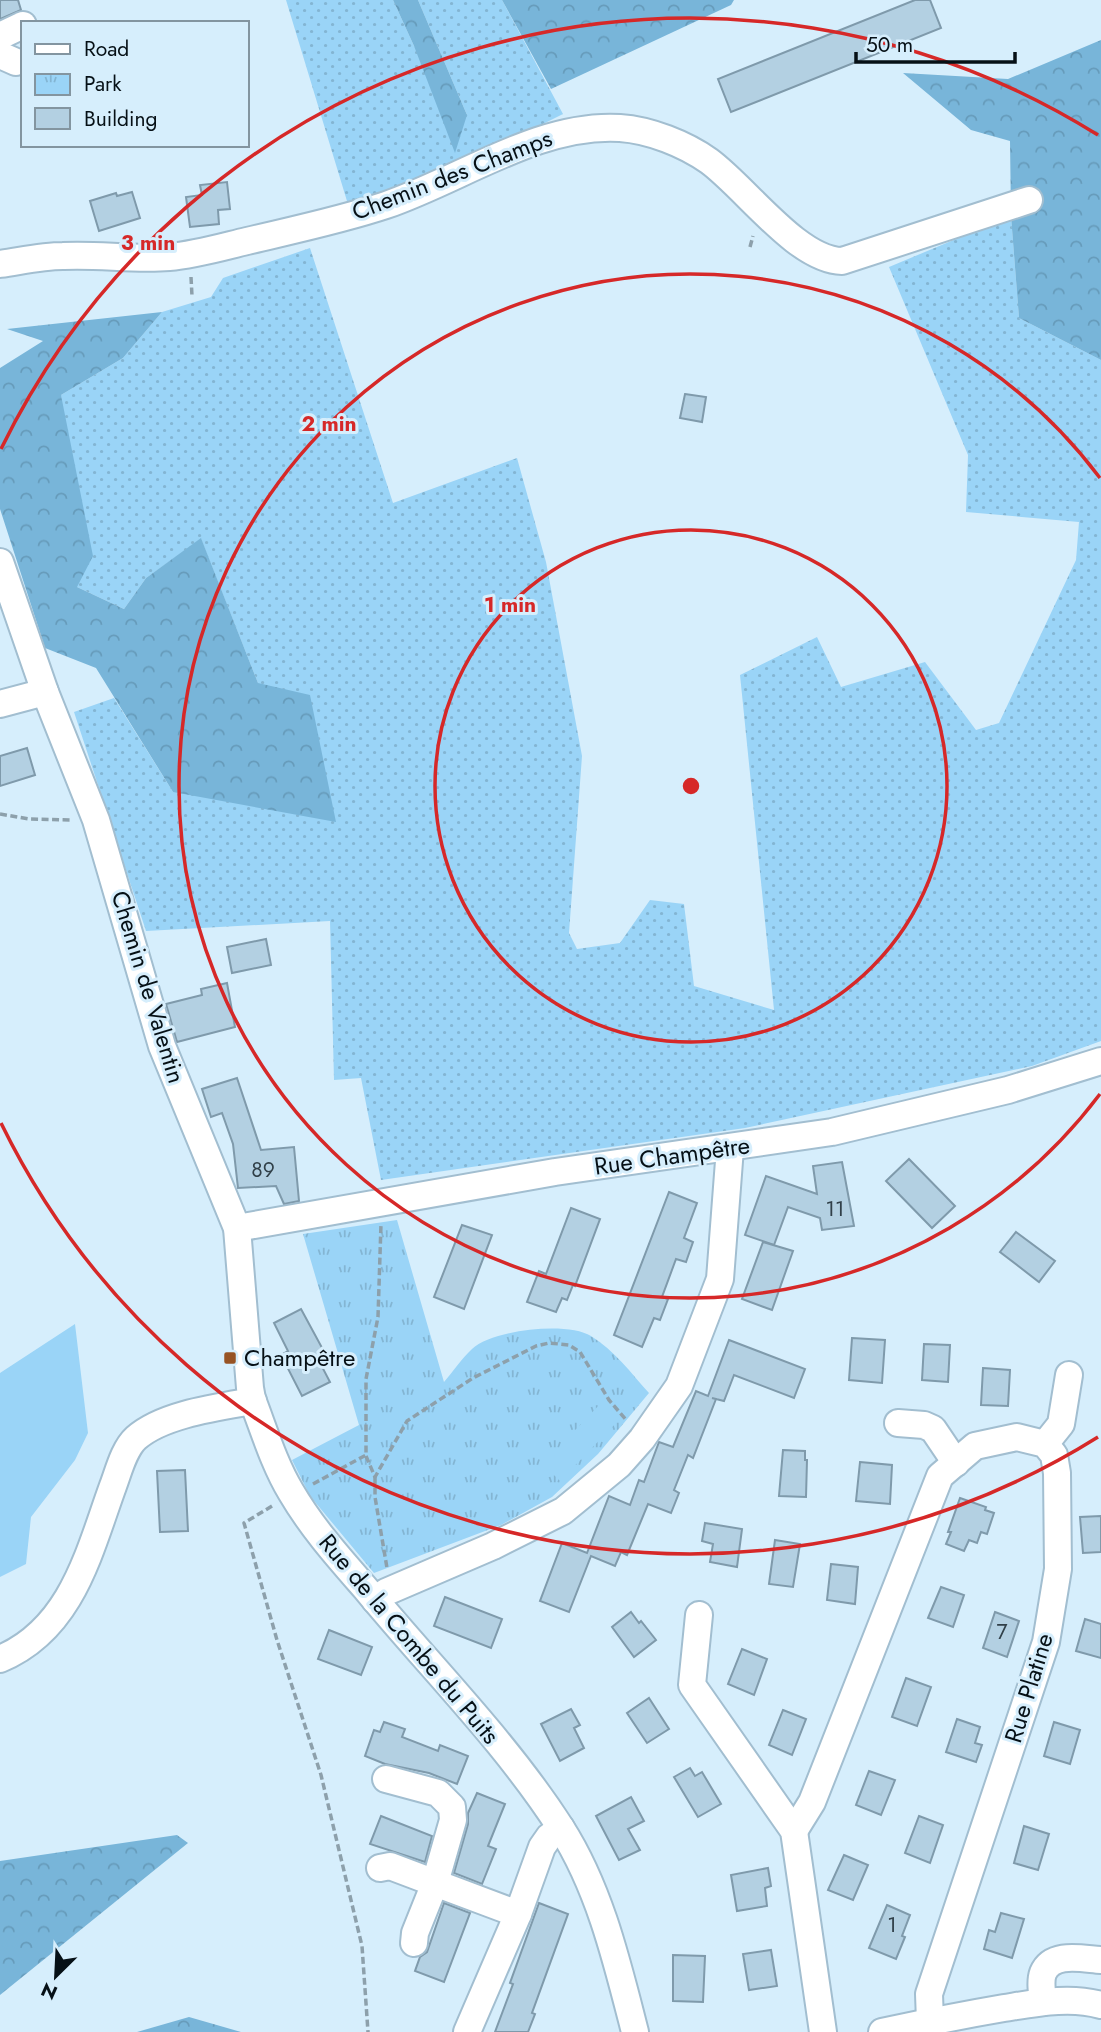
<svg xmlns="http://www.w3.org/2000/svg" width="1101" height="2032" viewBox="0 0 1101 2032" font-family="Jost,sans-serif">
	<defs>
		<pattern id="grass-dots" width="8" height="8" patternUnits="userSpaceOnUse" patternTransform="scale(1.75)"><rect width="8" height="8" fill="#9ad4f7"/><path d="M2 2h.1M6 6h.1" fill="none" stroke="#83b5d3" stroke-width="1.8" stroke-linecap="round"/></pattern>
		<pattern id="forest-crowns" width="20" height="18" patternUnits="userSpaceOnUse" patternTransform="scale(1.75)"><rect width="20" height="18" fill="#78b5d9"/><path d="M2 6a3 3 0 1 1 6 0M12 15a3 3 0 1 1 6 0" fill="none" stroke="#669bba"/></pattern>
		<pattern id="park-tufts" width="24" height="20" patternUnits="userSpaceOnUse" patternTransform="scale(1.75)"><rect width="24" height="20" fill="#9ad4f7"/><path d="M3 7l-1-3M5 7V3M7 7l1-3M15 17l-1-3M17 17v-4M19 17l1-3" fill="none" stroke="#83b5d3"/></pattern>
	</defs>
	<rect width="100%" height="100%" fill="#d6eefc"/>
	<g fill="url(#grass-dots)">
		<polygon points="286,0 393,0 414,46 467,115 418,0 502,0 563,114 439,176 350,211"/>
		<polygon points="1011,216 1019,318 1101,360 1101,1041 1032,1066 745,1128 381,1180 361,1078 334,1080 330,921 146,931 74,712 114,698 173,792 258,683 201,539 146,578 124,609 77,587 61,395 123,358 162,312 211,297 223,278 310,248 393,503 517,458 546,562 582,756 569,933 577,949 620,943 650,900 684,904 694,986 774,1010 740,675 817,637 841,687 925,662 976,730 999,723 1076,560 1079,522 966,512 968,455 889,267"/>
	</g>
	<g fill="url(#forest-crowns)">
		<polygon points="393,0 418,0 467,115 455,153 414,46"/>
		<polygon points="502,0 734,0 731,5 551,89"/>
		<polygon points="1101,40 1101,360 1019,318 1011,216 1010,141 971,130 903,73 1008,79"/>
		<polygon points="162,312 123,358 61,395 93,556 77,587 124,609 146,578 201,538 258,683 310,695 336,822 173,792 96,668 45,648 0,509 0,368 43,341 7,329"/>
		<polygon points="177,1835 188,1843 0,1995 0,1861"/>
		<polygon points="189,2017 241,2032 137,2032"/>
	</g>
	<path fill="url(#park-tufts)" d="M397,1220L444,1382C453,1372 461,1359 472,1349C492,1330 567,1321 591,1336C614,1350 631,1373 649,1393L598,1454L552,1497L501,1525L374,1573L310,1496L292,1460L359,1425L303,1234Z"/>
	<g fill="#9ad4f7">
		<polygon points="75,1324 88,1433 75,1460 31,1517 26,1564 0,1577 0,1373"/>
		<polygon points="601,1403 619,1420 560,1481 543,1464"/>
	</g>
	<g fill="#b3d0e2" stroke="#7f9aab" stroke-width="2">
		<polygon points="0,0 18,0 21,10 0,19"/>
		<polygon points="915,0 930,0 941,28 731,112 718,79"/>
		<polygon points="227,182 230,209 218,210 219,224 190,227 186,197 202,195 200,185"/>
		<polygon points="132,192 140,218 99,231 90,201 116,193 117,196"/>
		<polygon points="685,394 706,397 702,422 680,418"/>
		<polygon points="27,748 35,775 0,786 0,756"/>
		<polygon points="266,939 271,965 232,973 227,947"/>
		<polygon points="227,983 235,1027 177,1042 166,1004 202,995 201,989"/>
		<polygon points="237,1078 261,1150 294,1147 299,1201 284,1204 276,1186 238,1188 233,1144 222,1113 211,1117 202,1089"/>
		<polygon points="909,1159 955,1206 932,1228 886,1181"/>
		<polygon points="842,1162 854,1226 822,1230 820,1218 788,1207 774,1245 745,1235 766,1176 817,1194 813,1166"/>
		<polygon points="669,1192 697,1203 684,1238 693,1242 686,1262 676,1259 662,1297 668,1299 660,1320 654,1318 642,1347 614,1335"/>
		<polygon points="571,1208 600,1219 575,1286 573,1285 567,1300 562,1298 556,1312 527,1302 539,1271 546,1274"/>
		<polygon points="462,1225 492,1235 464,1309 434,1297"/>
		<polygon points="1016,1232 1055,1261 1039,1282 1000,1252"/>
		<polygon points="763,1242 793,1251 772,1310 742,1299"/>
		<polygon points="301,1309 327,1357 319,1361 330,1382 302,1396 281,1355 288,1351 274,1323"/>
		<polygon points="852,1338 885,1340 882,1383 849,1380"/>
		<polygon points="729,1340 805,1369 794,1398 734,1375 724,1401 712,1398 716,1399 693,1458 688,1455 674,1490 679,1493 671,1513 648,1504 627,1555 621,1552 615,1566 591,1556 569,1612 540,1601 562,1543 587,1553 609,1496 630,1505 639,1480 644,1482 659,1442 673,1447 696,1391 708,1396"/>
		<polygon points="924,1344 950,1345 948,1382 922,1380"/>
		<polygon points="983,1368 1010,1370 1008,1406 981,1405"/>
		<polygon points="783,1450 805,1451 805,1460 807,1460 806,1497 779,1496"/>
		<polygon points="860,1462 892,1465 890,1504 856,1501"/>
		<polygon points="185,1470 188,1531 160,1532 157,1471"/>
		<polygon points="960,1498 986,1507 985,1510 994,1513 987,1534 981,1532 977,1543 969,1540 964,1551 946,1544 951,1532 948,1532"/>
		<polygon points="1101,1516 1101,1552 1083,1553 1080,1517"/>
		<polygon points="705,1523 742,1529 737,1567 710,1562 713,1544 702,1541"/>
		<polygon points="775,1540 800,1544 793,1587 769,1584"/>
		<polygon points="831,1564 858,1567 855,1604 827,1600"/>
		<polygon points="941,1587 964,1595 953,1627 928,1618"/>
		<polygon points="445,1597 502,1619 491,1648 434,1626"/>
		<polygon points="631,1612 639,1623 641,1621 656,1640 634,1657 612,1627"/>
		<polygon points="995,1612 1019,1621 1007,1657 983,1648"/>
		<polygon points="1085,1619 1101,1624 1101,1658 1076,1651"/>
		<polygon points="329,1630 372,1647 361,1675 318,1659"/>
		<polygon points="742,1649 767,1659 754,1695 728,1684"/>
		<polygon points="906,1678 931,1687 917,1726 892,1717"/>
		<polygon points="649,1698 669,1729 647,1743 627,1713"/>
		<polygon points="571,1709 580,1725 574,1728 584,1748 560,1761 541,1724"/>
		<polygon points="783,1710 806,1719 792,1755 769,1745"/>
		<polygon points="957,1719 980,1727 975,1743 982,1745 976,1762 946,1752"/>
		<polygon points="384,1722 405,1729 402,1737 438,1751 440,1745 468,1756 457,1784 429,1773 385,1764 365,1756 374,1730 380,1732"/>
		<polygon points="1054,1722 1080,1730 1070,1764 1044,1756"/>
		<polygon points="690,1768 695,1776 702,1772 721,1804 698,1817 674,1777"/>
		<polygon points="869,1771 895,1780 881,1815 856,1805"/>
		<polygon points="477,1793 505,1804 488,1846 496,1849 482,1884 454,1873 468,1824 468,1813"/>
		<polygon points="631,1797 644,1821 628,1829 640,1850 619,1860 596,1816"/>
		<polygon points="381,1816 432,1836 425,1862 370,1844"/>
		<polygon points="919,1816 943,1825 930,1863 905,1853"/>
		<polygon points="1024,1826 1049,1834 1038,1870 1014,1863"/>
		<polygon points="844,1855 868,1865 853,1900 828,1890"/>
		<polygon points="768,1868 771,1886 765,1888 767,1906 737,1911 731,1875"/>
		<polygon points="444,1903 470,1913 444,1982 415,1971 420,1957 427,1952"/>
		<polygon points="539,1903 568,1914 532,2013 535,2014 528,2032 495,2032 513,1984 510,1983"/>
		<polygon points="887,1905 910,1915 902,1936 905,1937 896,1959 869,1948"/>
		<polygon points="1001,1913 1024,1919 1012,1958 984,1949 989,1930 995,1932"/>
		<polygon points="771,1950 777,1986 749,1990 743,1954"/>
		<polygon points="673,1955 705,1956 703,2002 673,2001"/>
	</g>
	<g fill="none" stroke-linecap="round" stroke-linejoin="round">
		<defs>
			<g id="minor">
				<polyline points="0,36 23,25"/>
				<polyline points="0,55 16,62"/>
				<path d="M0,264C21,261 42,256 63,256C98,254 134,260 169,257C195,255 222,247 247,241C293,230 341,220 386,205C462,179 539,123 620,128C650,130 685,144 709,161C746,188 797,260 842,261L1029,200"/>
				<path d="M0,562L45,692L96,820L162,1046L237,1228L250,1388L252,1399C264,1430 274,1464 291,1492C312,1528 339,1558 366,1589C431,1668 505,1741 561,1828C600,1889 617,1962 635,2032"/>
				<polyline points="0,704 45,692"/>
				<polyline points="237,1228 555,1172 832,1132 1008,1090 1101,1061"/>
				<polyline points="898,1423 924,1425 933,1429 956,1463"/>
				<polyline points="1045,1444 1061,1424 1069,1375"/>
				<polyline points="375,1600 386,1592 493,1546 563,1511 619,1465 642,1439 679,1386 720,1279 730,1148"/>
				<polyline points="699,1615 692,1685 794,1831 823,2032"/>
				<path d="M0,1659C72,1629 89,1552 113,1486C119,1470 124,1449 136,1438C163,1414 219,1407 253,1401"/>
				<polyline points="386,1779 438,1793 452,1807 453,1820 435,1883 518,1914"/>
				<polyline points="794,1831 812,1802 940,1476 975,1446 1017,1437 1045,1444 1054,1455 1057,1473 1058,1569 1046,1642 929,1994 930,2021"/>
				<polyline points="380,1868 390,1866 435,1883 415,1933 414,1943"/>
				<path d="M1043,2002C1042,1993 1040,1981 1043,1973C1052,1951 1083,1959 1101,1960"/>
				<polyline points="467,2032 518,1914 542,1847 549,1837 561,1828"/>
				<path d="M882,2032C923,2023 963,2015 1004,2008C1036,2003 1070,1996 1101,2005"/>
			</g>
		</defs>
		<use href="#minor" stroke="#a2bed0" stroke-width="30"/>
		<g stroke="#8da0ab" stroke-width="3.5" stroke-dasharray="7 3.5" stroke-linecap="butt">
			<polyline points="750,247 753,236"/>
			<polyline points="191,277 192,296"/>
			<polyline points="0,814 29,819 71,820"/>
			<polyline points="366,1456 375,1477 407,1421 473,1378 536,1346 549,1343 569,1345 580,1352 609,1400 627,1421"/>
			<polyline points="375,1477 375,1497 387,1568"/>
			<polyline points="313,1484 366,1455 366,1379 378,1317 381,1224"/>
			<polyline points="272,1506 244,1523 277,1640 321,1775 362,1946 368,2032"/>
		</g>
		<use href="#minor" stroke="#fff" stroke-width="26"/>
	</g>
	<g fill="none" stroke="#d62828" stroke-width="3.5">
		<circle cx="691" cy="786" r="256"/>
		<path d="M1100 1094A512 512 0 1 1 1100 478"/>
		<path d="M1098 1437A768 768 0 0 1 1 1123M1 449A768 768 0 0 1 1098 135"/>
	</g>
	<rect fill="#975324" stroke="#d6eefc" stroke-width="2.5" x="223" y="1351" width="14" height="14" rx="3.5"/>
	<g text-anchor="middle" stroke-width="6" stroke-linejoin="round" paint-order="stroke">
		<g font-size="21" fill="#314049">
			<text x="263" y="1177">89</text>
			<text x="835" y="1216">11</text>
			<text x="1002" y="1639">7</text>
			<text x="892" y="1932">1</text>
		</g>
		<g font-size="24" fill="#061016" stroke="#d6eefc">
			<text transform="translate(452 175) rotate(-21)" y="8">Chemin des Champs</text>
			<text transform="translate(148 987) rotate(73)" y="8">Chemin de Valentin</text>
			<text transform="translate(672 1156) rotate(-8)" y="8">Rue Champêtre</text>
			<text transform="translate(409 1639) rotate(50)" y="8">Rue de la Combe du Puits</text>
			<text transform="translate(1029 1688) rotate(-73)" y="8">Rue Platine</text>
		</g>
		<g font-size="24" fill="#061016" stroke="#d6eefc" text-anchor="start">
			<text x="244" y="1366">Champêtre</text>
		</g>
	</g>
	<circle cx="691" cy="786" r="10" fill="#d62828" stroke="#d6eefc" stroke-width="3.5"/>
	<g font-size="21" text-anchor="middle" font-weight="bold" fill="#d62828" stroke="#d6eefc" stroke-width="6" stroke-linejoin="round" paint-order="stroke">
		<text x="148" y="250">3 min</text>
		<text x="329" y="431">2 min</text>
		<text x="510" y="612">1 min</text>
	</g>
	<rect x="21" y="21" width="228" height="126" fill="#d6eefc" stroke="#8395a0" stroke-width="2"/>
	<rect x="35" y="44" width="35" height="10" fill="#ffffff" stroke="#8395a0" stroke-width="2"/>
	<text x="84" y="56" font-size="21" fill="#061016">Road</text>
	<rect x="35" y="74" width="35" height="21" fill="url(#park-tufts)" stroke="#8395a0" stroke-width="2"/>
	<text x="84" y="91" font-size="21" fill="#061016">Park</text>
	<rect x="35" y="108" width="35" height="21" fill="#b3d0e2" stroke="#8395a0" stroke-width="2"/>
	<text x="84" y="126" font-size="21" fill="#061016">Building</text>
	<g transform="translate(56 1976) rotate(204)" stroke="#d6eefc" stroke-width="5" paint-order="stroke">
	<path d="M0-5L12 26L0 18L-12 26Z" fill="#061016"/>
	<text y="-10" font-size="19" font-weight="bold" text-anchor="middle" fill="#061016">N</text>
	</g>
	<path d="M856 52v10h159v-10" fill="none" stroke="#061016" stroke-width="3.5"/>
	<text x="866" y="52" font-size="21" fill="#061016" stroke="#d6eefc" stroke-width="5" paint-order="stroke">50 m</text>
</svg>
